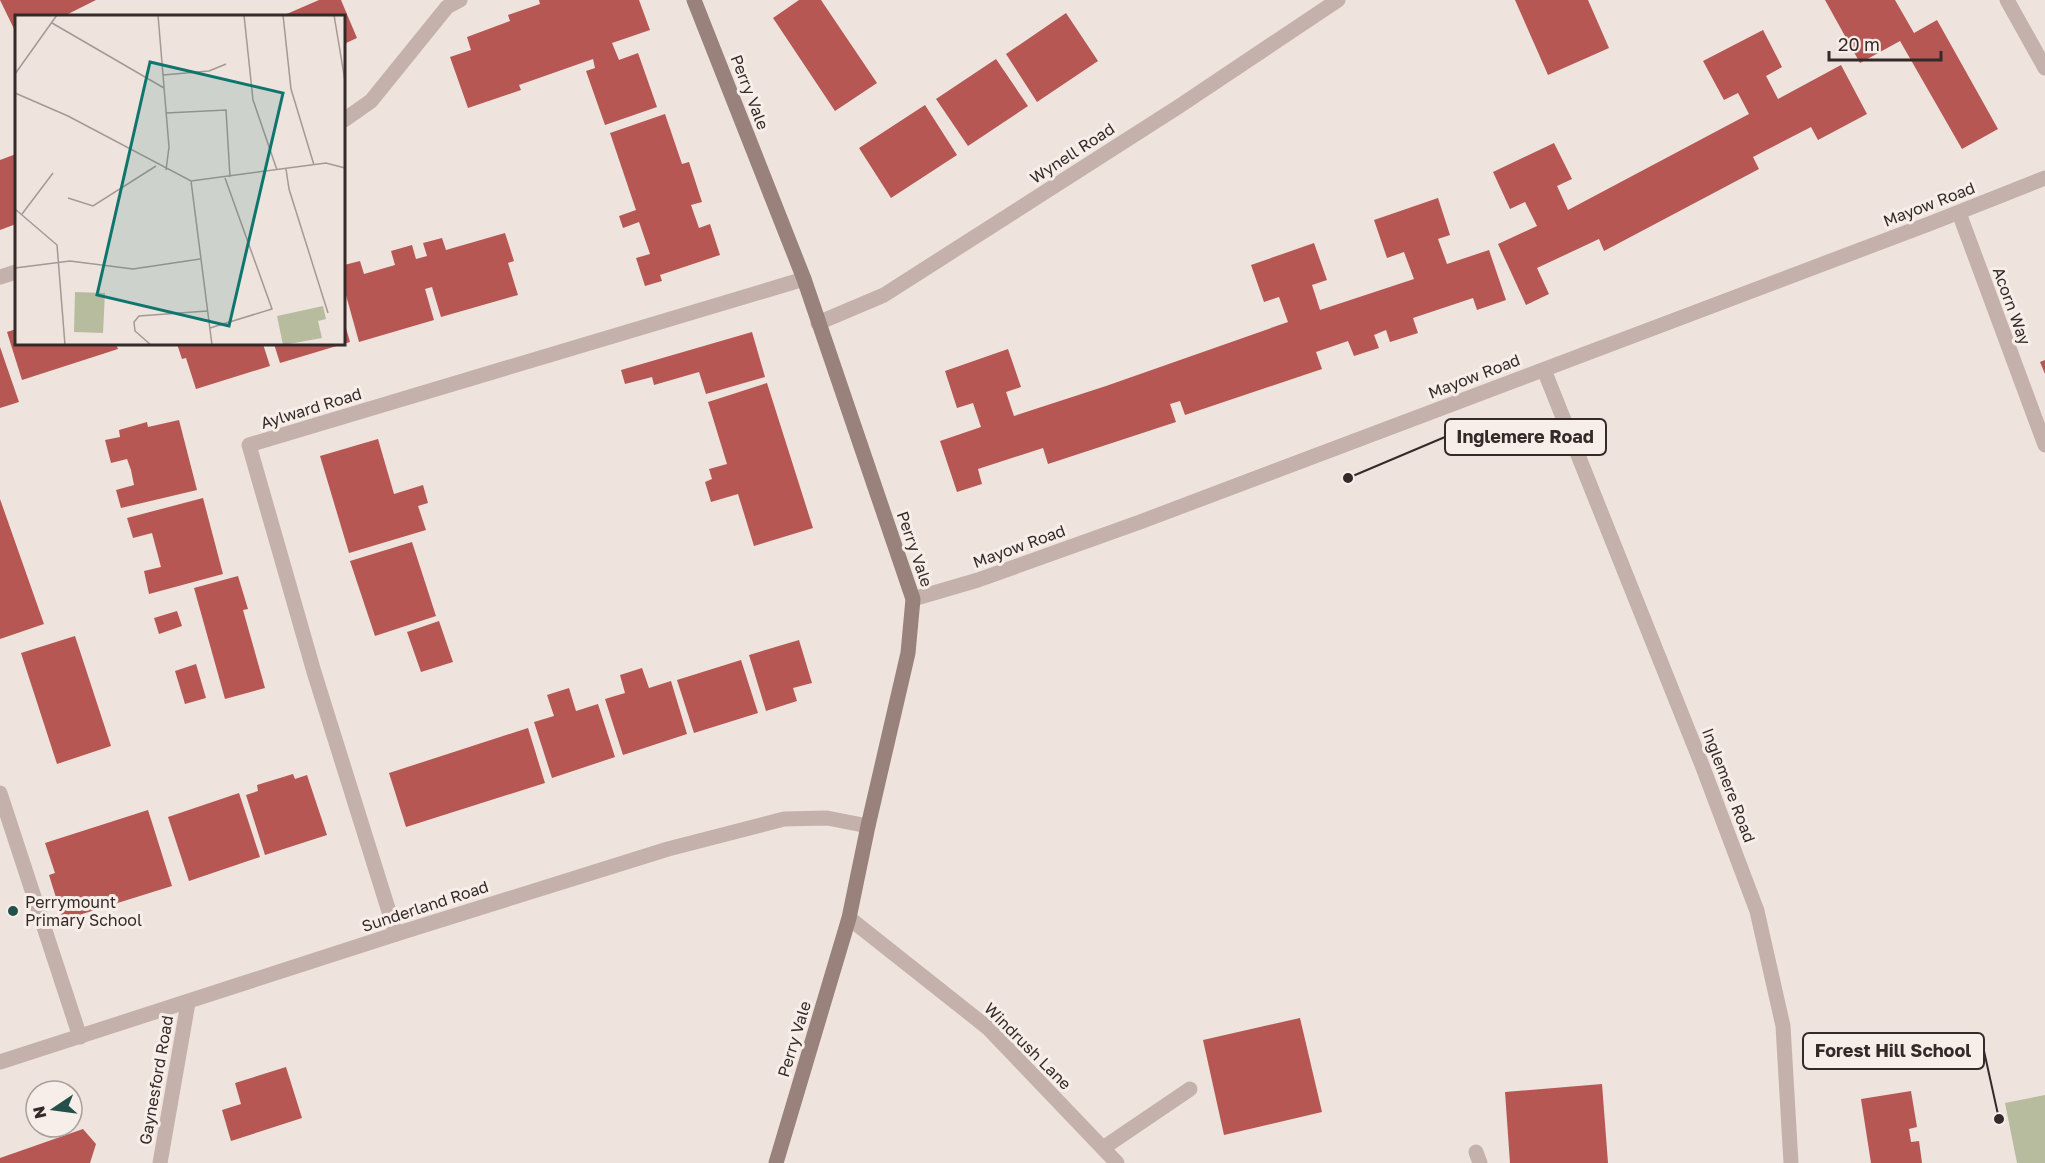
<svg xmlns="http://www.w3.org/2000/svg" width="2045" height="1163" viewBox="0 0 2045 1163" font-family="'Golos Text',sans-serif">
	<rect width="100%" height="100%" fill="#efe3dd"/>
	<polygon fill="#b8bc9f" points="2045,1095 2045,1163 2017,1163 2005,1103"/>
	<g fill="#b65754">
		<polygon points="0,0 96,0 64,16 16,16 16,33"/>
		<polygon points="319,0 341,0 357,38 344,44 344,16 282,16"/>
		<polygon points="539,0 639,0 650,30 612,43 619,60 638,53 657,107 605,125 586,71 595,68 593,59 519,85 521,90 468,108 450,57 471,50 467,37 510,21 508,15 540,4"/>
		<polygon points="799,0 821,0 877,83 835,111 773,18"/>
		<polygon points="1515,0 1588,0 1609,48 1548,75"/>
		<polygon points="1825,0 1895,0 1914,33 1937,20 1998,129 1962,149 1900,41 1860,63"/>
		<polygon points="1066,13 1098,61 1037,102 1006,54"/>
		<polygon points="1763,30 1782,67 1766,76 1778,99 1841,65 1867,114 1818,140 1811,127 1753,157 1759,169 1604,251 1599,239 1537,268 1549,294 1526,305 1498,244 1537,226 1525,202 1510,209 1493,172 1554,143 1572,179 1557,186 1568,210 1749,114 1738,93 1724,100 1703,61"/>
		<polygon points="996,59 1028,106 968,146 936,99"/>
		<polygon points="925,105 957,155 891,198 859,148"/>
		<polygon points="665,114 682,164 689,162 702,202 691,205 699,228 710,224 720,255 660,275 662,281 645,286 636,258 650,254 639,222 623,228 619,216 636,210 610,133"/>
		<polygon points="16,154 16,224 0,230 0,160"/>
		<polygon points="1438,198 1450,235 1438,239 1447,264 1489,250 1506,300 1477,310 1473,298 1413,318 1418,333 1390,342 1386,330 1374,335 1379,348 1354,356 1348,341 1316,352 1322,369 1185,415 1180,401 1170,404 1176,422 1048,464 1043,448 978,469 982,484 957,492 940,441 981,427 973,403 957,408 945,371 1008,349 1021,387 1006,392 1014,416 1106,386 1288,322 1279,297 1264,302 1251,265 1314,243 1327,280 1312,285 1320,310 1414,279 1404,252 1387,258 1374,220"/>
		<polygon points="505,233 514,261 508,263 518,295 441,317 432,287 425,289 434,320 359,342 344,288 344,265 360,261 364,274 395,265 391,251 412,245 416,259 427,256 423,243 442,238 446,250"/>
		<polygon points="344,321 350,342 280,363 274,344 344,344"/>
		<polygon points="16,329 16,344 116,344 118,349 22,380 7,332"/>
		<polygon points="752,332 765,377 706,394 699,372 654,385 652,377 625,384 621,370"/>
		<polygon points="177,344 263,344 270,366 196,389 186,358 182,359"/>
		<polygon points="0,347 19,402 0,408"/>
		<polygon points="2045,360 2045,374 2040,362"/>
		<polygon points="767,383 813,528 754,546 738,494 711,502 705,482 712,479 709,469 727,464 708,402"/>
		<polygon points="179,420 197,490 121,508 116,490 134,485 131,470 127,459 111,463 105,440 120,437 119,430 147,422 148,427"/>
		<polygon points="378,439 394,494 423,485 428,503 418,506 426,530 349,553 320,456"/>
		<polygon points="203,498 223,574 149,594 144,571 161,567 152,533 133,538 127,518"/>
		<polygon points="0,499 44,624 0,639"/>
		<polygon points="412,542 436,616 375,636 350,561"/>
		<polygon points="238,576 248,609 243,610 265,688 225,699 194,588"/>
		<polygon points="177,611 182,626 159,634 154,618"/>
		<polygon points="439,621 453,662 421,672 407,632"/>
		<polygon points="75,636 111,746 57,764 21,653"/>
		<polygon points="799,640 812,683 793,688 797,701 766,711 749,655"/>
		<polygon points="741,660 758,713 694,733 677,680"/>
		<polygon points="196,664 206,698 185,704 175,671"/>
		<polygon points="642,668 649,688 671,681 687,734 623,755 605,699 625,693 620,675"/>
		<polygon points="569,688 576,711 598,704 615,757 552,778 534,722 554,716 547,695"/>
		<polygon points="528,728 545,783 406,827 389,773"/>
		<polygon points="293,774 295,779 307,775 327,835 265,855 246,795 258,791 257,785"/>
		<polygon points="239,793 260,857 189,881 168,817"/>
		<polygon points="148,810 172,886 63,920 49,875 55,873 45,843"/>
		<polygon points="1300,1018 1322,1112 1224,1135 1203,1040"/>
		<polygon points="286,1067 302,1118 231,1141 222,1110 241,1104 235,1083"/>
		<polygon points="1602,1084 1608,1163 1510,1163 1505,1092"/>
		<polygon points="1911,1091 1917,1127 1909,1129 1911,1142 1919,1141 1922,1163 1871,1163 1861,1099"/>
		<polygon points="83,1129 96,1144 90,1163 0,1163 0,1158"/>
	</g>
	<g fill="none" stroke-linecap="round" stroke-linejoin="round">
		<g stroke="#c5b1ab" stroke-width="15">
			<polyline points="1103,1148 1190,1089"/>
			<polyline points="1476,1152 1480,1163"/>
		</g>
		<g stroke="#c5b1ab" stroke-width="15">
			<polyline points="2007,0 2045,68"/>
			<polyline points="344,120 371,101 447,7 460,0"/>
			<polyline points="1959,213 2045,445"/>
			<polyline points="0,277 16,272"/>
			<polyline points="818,323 884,295 1178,107 1338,0"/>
			<polyline points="1544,370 1702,765 1757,911 1783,1026 1791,1163"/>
			<polyline points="0,793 80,1037"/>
			<polyline points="849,918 988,1028 1117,1163"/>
			<polyline points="396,934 314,672 249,445 804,279"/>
			<polyline points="160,1163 188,1003"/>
		</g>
		<g stroke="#c5b1ab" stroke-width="15">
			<polyline points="913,599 978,580 1140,522 1934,222 2045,178"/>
			<polyline points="0,1062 396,934 668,849 784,819 827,818 868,826"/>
		</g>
		<polyline stroke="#99817c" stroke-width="15" points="694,0 804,279 913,599 908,653 868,826 849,918 776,1163"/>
	</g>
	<circle fill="#24504a" stroke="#f7eee9" stroke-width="2" cx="13" cy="911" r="6"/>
	<g text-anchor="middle" stroke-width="6" stroke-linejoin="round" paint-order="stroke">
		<g font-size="16" fill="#342a29" stroke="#f7eee9">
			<text transform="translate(750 92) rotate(69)" y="6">Perry Vale</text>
			<text transform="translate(1072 153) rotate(-33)" y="6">Wynell Road</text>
			<text transform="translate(1929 204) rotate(-21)" y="6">Mayow Road</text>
			<text transform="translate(2012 306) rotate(70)" y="6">Acorn Way</text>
			<text transform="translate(1474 376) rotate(-21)" y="6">Mayow Road</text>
			<text transform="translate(311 408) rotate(-17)" y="6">Aylward Road</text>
			<text transform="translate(1019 546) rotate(-20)" y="6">Mayow Road</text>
			<text transform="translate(915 549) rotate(71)" y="6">Perry Vale</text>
			<text transform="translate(1729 785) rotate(69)" y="6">Inglemere Road</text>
			<text transform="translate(425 906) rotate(-18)" y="6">Sunderland Road</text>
			<text transform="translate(794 1039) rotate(-73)" y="6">Perry Vale</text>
			<text transform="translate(1028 1046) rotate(45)" y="6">Windrush Lane</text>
			<text transform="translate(156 1080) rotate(-80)" y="6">Gaynesford Road</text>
		</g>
		<g font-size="16" fill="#342a29" stroke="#f7eee9" text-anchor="start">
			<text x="25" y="908">Perrymount<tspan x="25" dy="18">Primary School</tspan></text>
		</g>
	</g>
	<g transform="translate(15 15)">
		<rect width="330" height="330" fill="#efe3dd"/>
		<path d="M60,277L90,278L88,318L59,317ZM308,291L311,304L303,306L307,323L268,330L262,301Z" fill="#b8bc9f"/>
		<path fill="none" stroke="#a49995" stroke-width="1.5" d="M143,0L154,132L151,155M229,0L238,85L262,155M268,0L276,74L299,150M319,0L330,66M37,8L149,73M0,59L42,0M148,60L194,56L211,49M0,78L53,101L176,166L311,148L330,153M151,98L211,95L215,162M271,154L274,174L313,298M176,166L197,330M53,183L78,191L141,151M0,194L42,230L50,330M7,199L38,158M0,253L55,246L118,254L185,244M195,313L257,294L210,163M136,330L120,316L119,307L124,301L192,296"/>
		<path fill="#0f766e" fill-opacity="0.15" stroke="#0f766e" stroke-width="3" d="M135,47L268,78L214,311L82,280Z"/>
		<rect width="330" height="330" fill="none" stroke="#342a29" stroke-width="3"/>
	</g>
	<path fill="none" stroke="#342a29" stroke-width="2" d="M1348 478L1445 437M1999 1119L1984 1051"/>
	<g fill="#342a29" stroke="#f7eee9" stroke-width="2">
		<circle cx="1348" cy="478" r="6"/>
		<circle cx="1999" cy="1119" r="6"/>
	</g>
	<g fill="#f7eee9" stroke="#342a29" stroke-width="2">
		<rect x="1445" y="419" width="161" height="36" rx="6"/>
		<rect x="1803" y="1033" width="181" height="36" rx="6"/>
	</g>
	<g font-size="18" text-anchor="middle" font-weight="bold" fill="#342a29">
		<text x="1525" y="443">Inglemere Road</text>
		<text x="1893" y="1057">Forest Hill School</text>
	</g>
	<g transform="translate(54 1109) rotate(257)"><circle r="28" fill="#f7eee9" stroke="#a9a09c" stroke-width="1.5"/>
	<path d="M0-4.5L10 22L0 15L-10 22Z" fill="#24504a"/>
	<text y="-9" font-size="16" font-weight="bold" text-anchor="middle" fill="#342a29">N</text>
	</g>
	<path d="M1829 51v9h112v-9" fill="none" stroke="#342a29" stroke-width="3"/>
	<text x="1838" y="51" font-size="18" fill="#342a29" stroke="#f7eee9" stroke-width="4.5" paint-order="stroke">20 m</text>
</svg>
